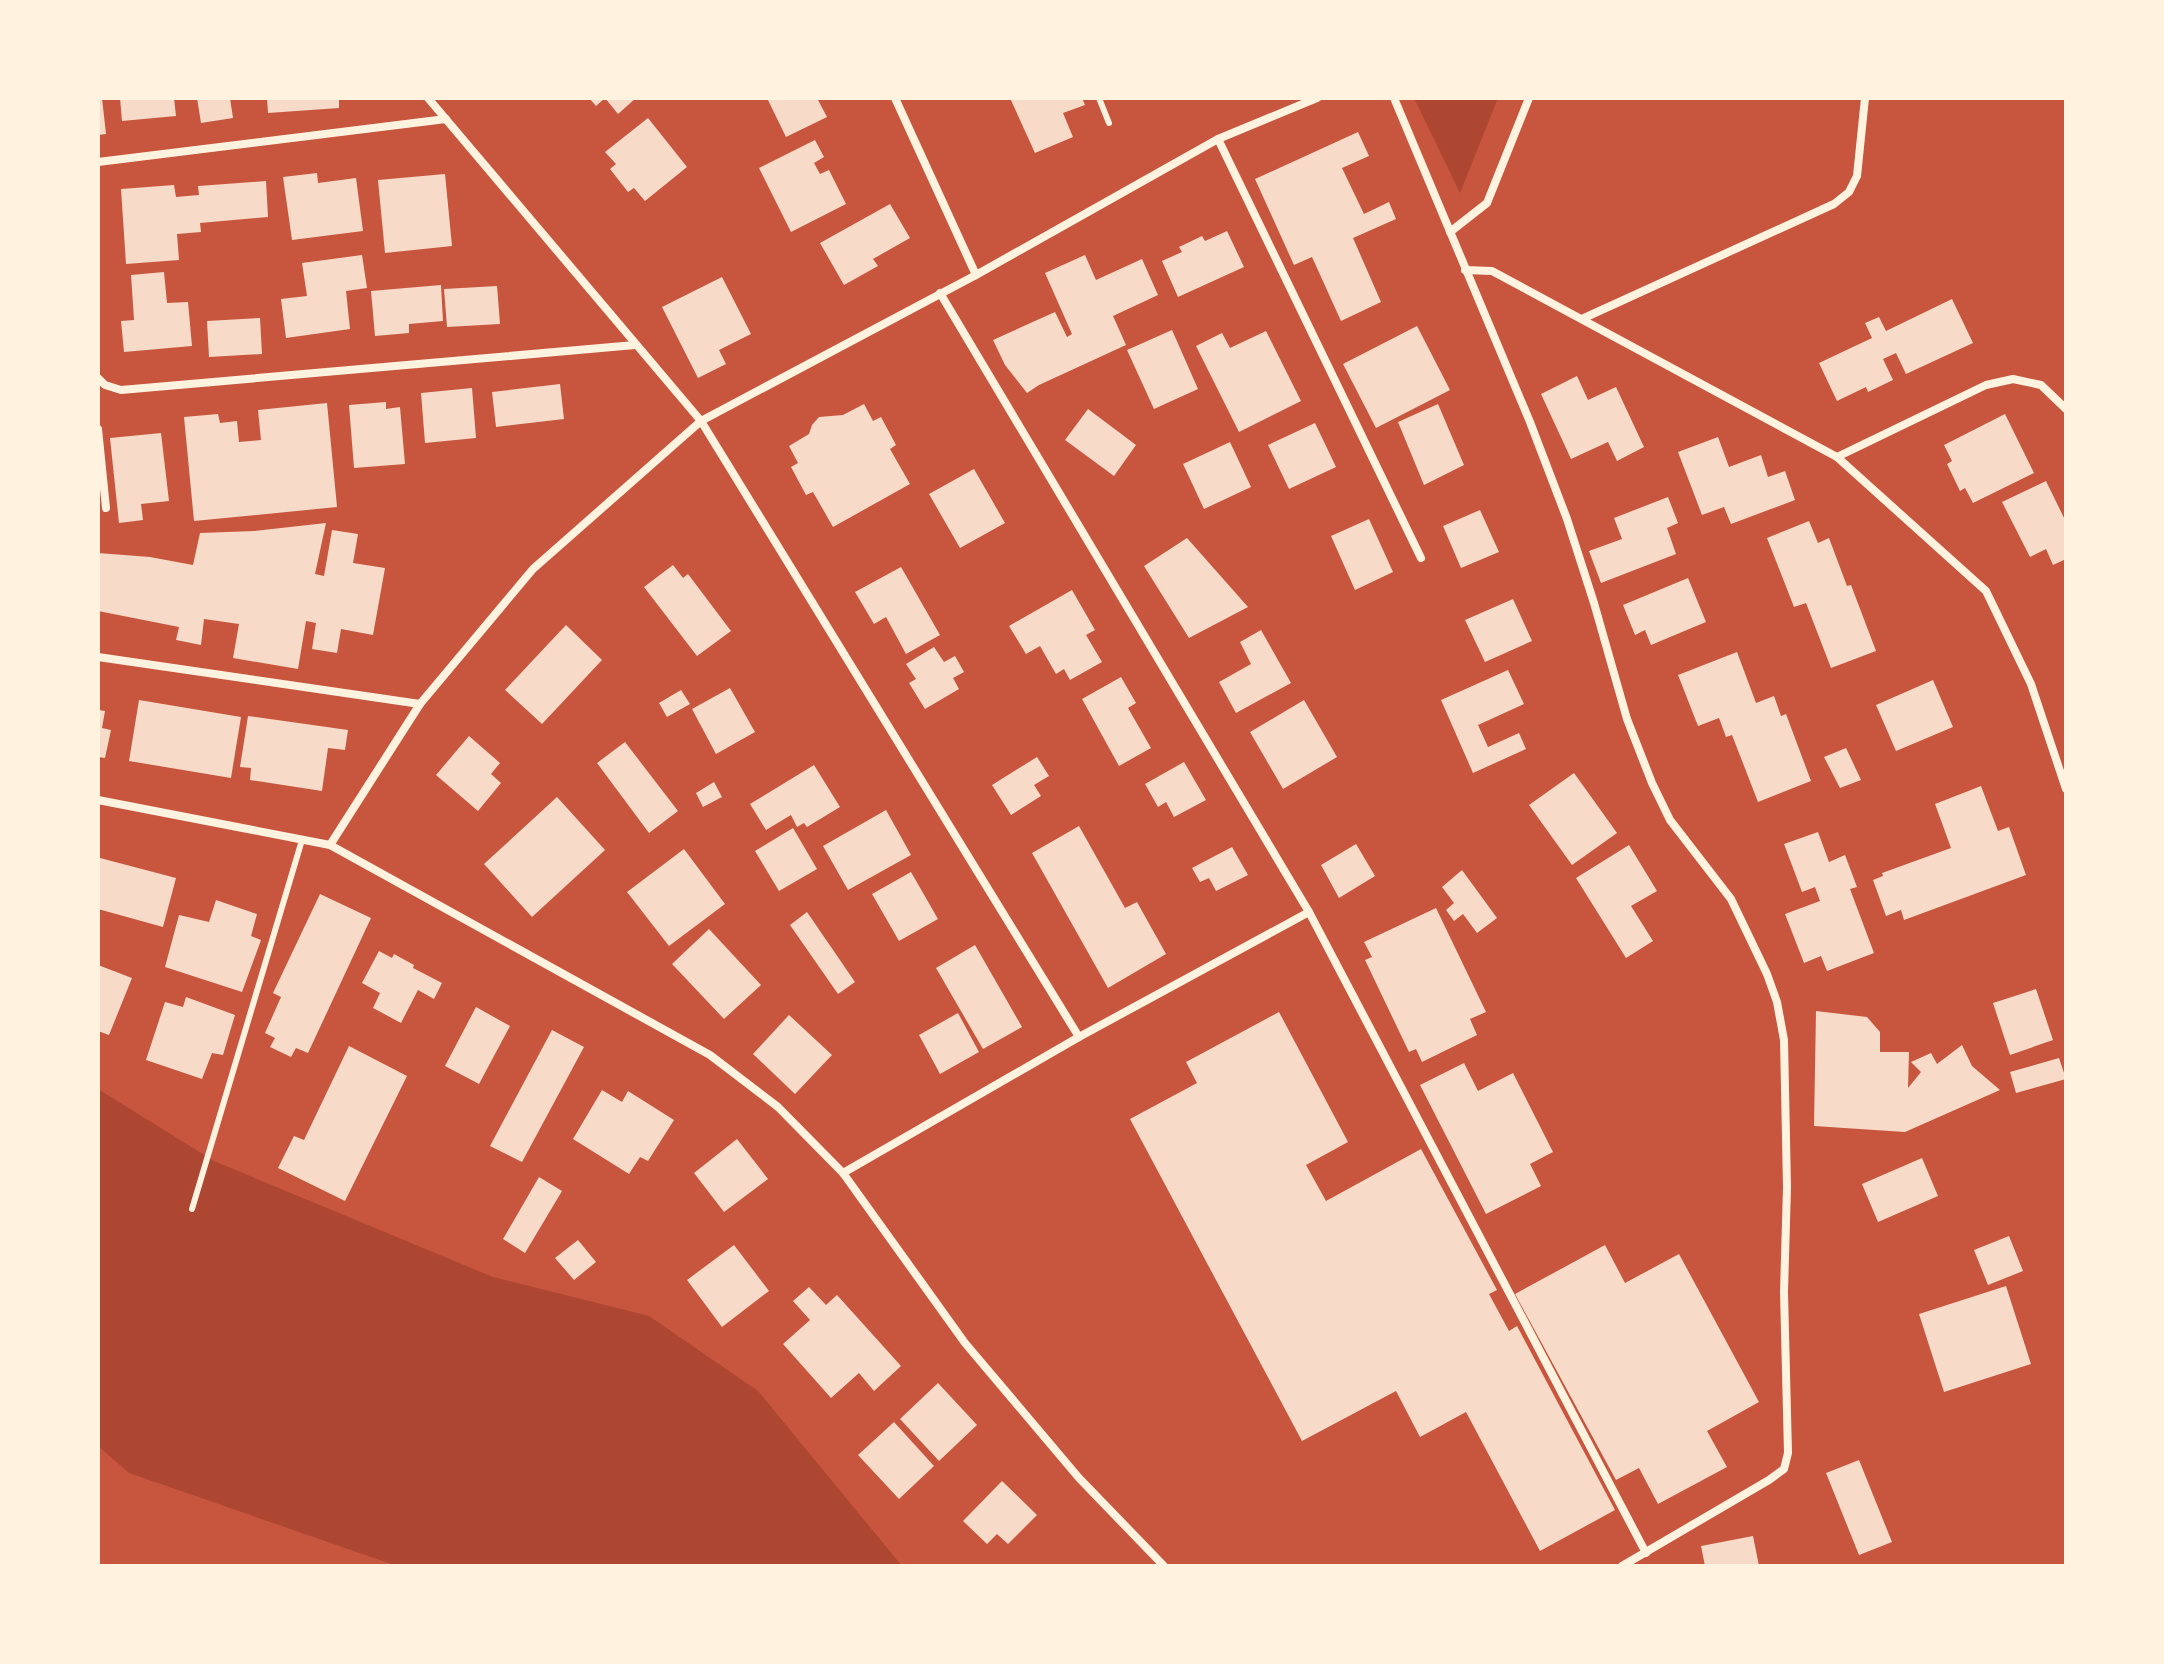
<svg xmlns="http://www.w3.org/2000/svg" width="2164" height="1664" viewBox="0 0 2164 1664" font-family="'Exo 2',sans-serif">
	<rect width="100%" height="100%" fill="#c8553d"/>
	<g fill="#ae4732">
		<polygon points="1414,98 1498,98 1460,193"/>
		<polygon points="98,1089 214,1161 493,1277 649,1316 758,1391 902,1566 397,1566 129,1473 98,1446"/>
	</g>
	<g fill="#f7dbc8">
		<polygon points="98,98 102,98 106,134 98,135"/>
		<polygon points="120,98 174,98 176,116 122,121"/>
		<polygon points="197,98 230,98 233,118 201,123"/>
		<polygon points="267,98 339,98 339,108 268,113"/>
		<polygon points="589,98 605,98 596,106"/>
		<polygon points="605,98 636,98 618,114"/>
		<polygon points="767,98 817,98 827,117 786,137"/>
		<polygon points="1010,98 1082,98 1085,105 1063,113 1073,137 1035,153"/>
		<polygon points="648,118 687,167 645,201 634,188 628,192 610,169 616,164 605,152"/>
		<polygon points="1358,132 1369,156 1342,168 1364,214 1389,202 1396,219 1353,238 1381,302 1341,321 1312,257 1294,265 1255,179"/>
		<polygon points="815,140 824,157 814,163 820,174 829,170 846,204 791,232 759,168"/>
		<polygon points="317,173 318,183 356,178 363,231 292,240 283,177"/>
		<polygon points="445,174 452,246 385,253 378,180"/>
		<polygon points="266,181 268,217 200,223 201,232 177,234 179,260 126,264 121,189 174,185 176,197 199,195 198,186"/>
		<polygon points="890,204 910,238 873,259 878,266 844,285 820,243"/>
		<polygon points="1227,231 1244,267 1178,297 1162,261 1182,252 1179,247 1202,236 1205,241"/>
		<polygon points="362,255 367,288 346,291 350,329 286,338 281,299 307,296 302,263"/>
		<polygon points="1085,255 1096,280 1142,259 1158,295 1113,316 1126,345 1039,385 1027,393 1005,365 993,340 1055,312 1067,337 1072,334 1045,273"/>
		<polygon points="164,272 167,303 188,302 192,346 124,352 121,321 134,320 131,275"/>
		<polygon points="722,277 751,334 719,350 726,364 698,378 662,307"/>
		<polygon points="441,285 443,321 409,324 409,333 375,336 371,291"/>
		<polygon points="497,286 500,324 447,327 444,289"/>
		<polygon points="1952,299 1973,343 1906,374 1896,353 1883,359 1893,380 1868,392 1866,387 1837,401 1819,363 1872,338 1865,323 1879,317 1886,331"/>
		<polygon points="260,318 262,354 209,357 207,321"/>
		<polygon points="1417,326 1450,390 1376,428 1343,364"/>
		<polygon points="1172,330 1198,389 1154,409 1127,350"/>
		<polygon points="1266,331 1301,401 1239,432 1196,346 1222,333 1230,348"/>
		<polygon points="1577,376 1588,400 1616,387 1644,447 1617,461 1608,442 1571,459 1541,394"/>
		<polygon points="560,384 564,419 496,427 492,392"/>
		<polygon points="472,388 476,438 425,443 421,393"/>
		<polygon points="386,402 386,409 400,407 405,464 354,468 349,405"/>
		<polygon points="327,403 337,507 194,521 184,417 218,414 220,423 237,421 239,442 261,440 258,410"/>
		<polygon points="864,404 873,421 881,417 896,445 890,449 910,484 833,527 813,492 806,495 791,467 798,463 789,446 809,434 812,425 819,417 843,415"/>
		<polygon points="1438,404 1464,465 1424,485 1398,422"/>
		<polygon points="1088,409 1136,445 1114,476 1065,440"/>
		<polygon points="2005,414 2034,473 1973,503 1965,488 1960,491 1947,464 1952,461 1944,445"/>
		<polygon points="1315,423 1336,467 1289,489 1268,445"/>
		<polygon points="161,433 169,501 141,504 143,520 119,523 110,438"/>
		<polygon points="1718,437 1729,467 1761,455 1768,477 1785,471 1795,500 1731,524 1724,507 1702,515 1678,452"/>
		<polygon points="1230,442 1251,487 1204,509 1183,464"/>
		<polygon points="974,469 1005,523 960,548 929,494"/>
		<polygon points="2046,481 2066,522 2066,559 2053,565 2046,549 2030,557 2002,502"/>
		<polygon points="1668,497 1678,523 1667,528 1676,554 1601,583 1589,551 1622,539 1614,518"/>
		<polygon points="1480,510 1499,552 1461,568 1443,526"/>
		<polygon points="1369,519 1393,572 1355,590 1331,536"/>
		<polygon points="1809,521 1818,543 1829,538 1847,586 1851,585 1876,651 1831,668 1806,603 1794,607 1767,538"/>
		<polygon points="326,523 315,574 324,576 332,530 358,534 353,563 385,568 373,635 341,629 337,653 312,649 316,623 306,621 298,669 233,658 239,624 204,619 201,645 176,640 179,627 98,611 98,553 150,557 193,565 200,533 254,531"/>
		<polygon points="1187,538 1248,607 1189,638 1144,566"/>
		<polygon points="673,565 683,578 688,574 731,631 697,656 644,587"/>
		<polygon points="901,567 940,635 906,654 886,617 874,624 855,592"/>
		<polygon points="1688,578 1706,622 1651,645 1645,630 1635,635 1623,605"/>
		<polygon points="1072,590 1095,630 1086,635 1102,662 1070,680 1064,669 1056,674 1040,646 1026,654 1009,626"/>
		<polygon points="1513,599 1532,641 1485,662 1465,620"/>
		<polygon points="566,625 602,660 542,724 505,690"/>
		<polygon points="1261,630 1291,683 1236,713 1219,682 1251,664 1240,642"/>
		<polygon points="934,647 944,662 955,656 964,672 953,678 959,689 925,709 909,683 916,679 906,664"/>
		<polygon points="1737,652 1756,703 1774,696 1781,716 1786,714 1811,781 1758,802 1732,735 1726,737 1719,718 1698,726 1678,675"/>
		<polygon points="1508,670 1524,704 1478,725 1488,747 1519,733 1526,749 1473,773 1441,700"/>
		<polygon points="1121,677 1136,703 1128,708 1151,748 1119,766 1082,699"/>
		<polygon points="1933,680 1953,727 1896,751 1876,705"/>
		<polygon points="730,688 755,732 716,754 692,709"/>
		<polygon points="681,690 690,704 667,717 659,703"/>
		<polygon points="139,700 241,717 231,778 129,761"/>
		<polygon points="1304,700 1337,757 1283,789 1250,732"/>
		<polygon points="98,710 105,711 102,728 111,730 105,758 98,757"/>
		<polygon points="248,716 348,730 345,750 328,748 322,791 250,780 251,768 240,767"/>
		<polygon points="469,736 500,763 491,774 501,783 478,811 436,775"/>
		<polygon points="625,742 678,811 649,833 597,763"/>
		<polygon points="1846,748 1861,780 1840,788 1824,757"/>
		<polygon points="1037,757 1049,776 1034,785 1041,796 1011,815 992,785"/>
		<polygon points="1184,762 1206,800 1174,817 1166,802 1158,807 1145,784"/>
		<polygon points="814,765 840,807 807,827 804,823 797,827 791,815 766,830 750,804"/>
		<polygon points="1574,773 1617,833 1572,865 1529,805"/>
		<polygon points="714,782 722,797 703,807 696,793"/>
		<polygon points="1981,786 1998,831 2009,827 2026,875 1904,920 1901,910 1886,916 1873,880 1883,876 1882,873 1951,848 1935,804"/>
		<polygon points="557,797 605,850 532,917 484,864"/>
		<polygon points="886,810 911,855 848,890 823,846"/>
		<polygon points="1079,826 1125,908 1137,902 1166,954 1108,988 1032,853"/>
		<polygon points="793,828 817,869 779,891 755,851"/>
		<polygon points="1818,832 1829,862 1845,855 1857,887 1850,889 1874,953 1827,971 1821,956 1804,963 1785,914 1820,901 1815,887 1802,892 1784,844"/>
		<polygon points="1356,844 1375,876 1339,898 1321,865"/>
		<polygon points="1629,845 1657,891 1631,906 1653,941 1626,958 1576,878"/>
		<polygon points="1232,847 1248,875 1216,891 1209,878 1200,882 1192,868"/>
		<polygon points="684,849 725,904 669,946 627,892"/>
		<polygon points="100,858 176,878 163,927 98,909"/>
		<polygon points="1462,870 1497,918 1477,933 1463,914 1454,921 1446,910 1454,903 1442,887"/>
		<polygon points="911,872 938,919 899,941 872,894"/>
		<polygon points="320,894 371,918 308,1053 296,1048 291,1057 270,1047 275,1038 265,1033 281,997 273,993"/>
		<polygon points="216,900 257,914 251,936 261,940 242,992 165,967 179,915 209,922"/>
		<polygon points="1436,908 1486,1012 1470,1019 1477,1035 1422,1062 1416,1049 1409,1052 1365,960 1372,957 1364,942"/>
		<polygon points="807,912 855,982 838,994 790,925"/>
		<polygon points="709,929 761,985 724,1019 672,964"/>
		<polygon points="975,945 1022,1027 983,1049 936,968"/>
		<polygon points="379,951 392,958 394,954 414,965 413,968 442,983 434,999 418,990 401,1023 373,1008 380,993 362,983"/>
		<polygon points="98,965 132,978 109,1035 98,1031"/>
		<polygon points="2036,989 2053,1040 2010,1055 1993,1003"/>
		<polygon points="186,997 235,1015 223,1055 212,1053 202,1079 146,1060 165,1002 183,1007"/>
		<polygon points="476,1007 510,1026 479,1084 445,1066"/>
		<polygon points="1816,1011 1867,1017 1880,1032 1880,1052 1909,1052 1908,1088 1921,1072 1911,1062 1931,1053 1937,1064 1962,1045 1972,1066 2000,1090 1905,1132 1814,1126"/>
		<polygon points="1279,1012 1348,1142 1306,1165 1326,1201 1421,1149 1497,1290 1489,1294 1509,1331 1517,1326 1615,1510 1540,1551 1466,1412 1420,1437 1396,1391 1302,1441 1130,1119 1197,1083 1186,1062"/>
		<polygon points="958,1013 979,1052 940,1074 919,1035"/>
		<polygon points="789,1015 832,1055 795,1094 753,1054"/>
		<polygon points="552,1030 584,1047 522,1162 490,1146"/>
		<polygon points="349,1046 407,1076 345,1201 278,1168 294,1136 304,1140"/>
		<polygon points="2059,1058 2066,1079 2016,1093 2010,1072"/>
		<polygon points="1464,1063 1478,1091 1513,1073 1553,1152 1530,1164 1541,1186 1486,1214 1420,1085"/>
		<polygon points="602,1090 622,1102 628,1091 674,1120 648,1161 640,1157 629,1174 573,1139"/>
		<polygon points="737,1139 768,1179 724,1212 694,1173"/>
		<polygon points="1922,1158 1938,1196 1878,1222 1862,1184"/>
		<polygon points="539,1177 562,1191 525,1253 503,1239"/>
		<polygon points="2009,1236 2023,1271 1988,1285 1974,1250"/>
		<polygon points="578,1240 596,1262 574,1280 555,1258"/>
		<polygon points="734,1245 769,1291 722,1327 687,1280"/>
		<polygon points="1605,1245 1625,1283 1679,1254 1759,1402 1707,1431 1727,1467 1658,1504 1639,1468 1616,1480 1515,1294"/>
		<polygon points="2006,1286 2031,1364 1944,1392 1919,1314"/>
		<polygon points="809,1287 826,1305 837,1295 901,1366 874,1391 859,1373 831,1398 783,1344 810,1320 793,1301"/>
		<polygon points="938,1383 977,1425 939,1461 900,1419"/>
		<polygon points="894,1422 934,1466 899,1499 858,1455"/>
		<polygon points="1859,1460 1892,1542 1859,1555 1826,1473"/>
		<polygon points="1002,1481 1037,1515 1008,1544 997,1534 987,1544 963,1521"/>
		<polygon points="1753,1536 1759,1566 1705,1566 1701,1546"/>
	</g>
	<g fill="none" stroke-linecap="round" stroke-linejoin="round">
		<g stroke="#fff3e0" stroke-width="6">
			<polyline points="1099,98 1109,123"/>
			<polyline points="192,1209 302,840"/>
		</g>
		<g stroke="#fff3e0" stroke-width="8">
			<polyline points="428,98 701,421 1079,1037"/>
			<polyline points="895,98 976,275"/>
			<polyline points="1394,98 1530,422 1567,519 1594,603 1627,719 1652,783 1670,820 1731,899 1767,974 1777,1002 1784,1040 1787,1187 1784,1292 1788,1453 1784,1469 1769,1480 1622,1566"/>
			<polyline points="1218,139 1421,558"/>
			<polyline points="98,162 446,119"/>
			<polyline points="1450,232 1487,203 1529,98"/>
			<polyline points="1465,270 1492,271 1837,457 1986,591 2031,684 2066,789"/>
			<polyline points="940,293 1309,912 1646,1553"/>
			<polyline points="1584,318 1834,204 1849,192 1857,176 1865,98"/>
			<polyline points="98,378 105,385 121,390 635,345"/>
			<polyline points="98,429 106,508"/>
			<polyline points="1837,457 1986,385 2013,379 2041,385 2066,409"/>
			<polyline points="98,657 420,704"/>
			<polyline points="98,800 330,845 710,1055 778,1107 843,1173 965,1343 1079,1478 1164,1566"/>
			<polyline points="330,845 420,704 533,569 701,421 976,275 1218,139 1317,98"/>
			<polyline points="843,1173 1079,1037 1309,912"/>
		</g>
	</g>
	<rect width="2164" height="1664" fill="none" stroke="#fff3e0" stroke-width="200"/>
</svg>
